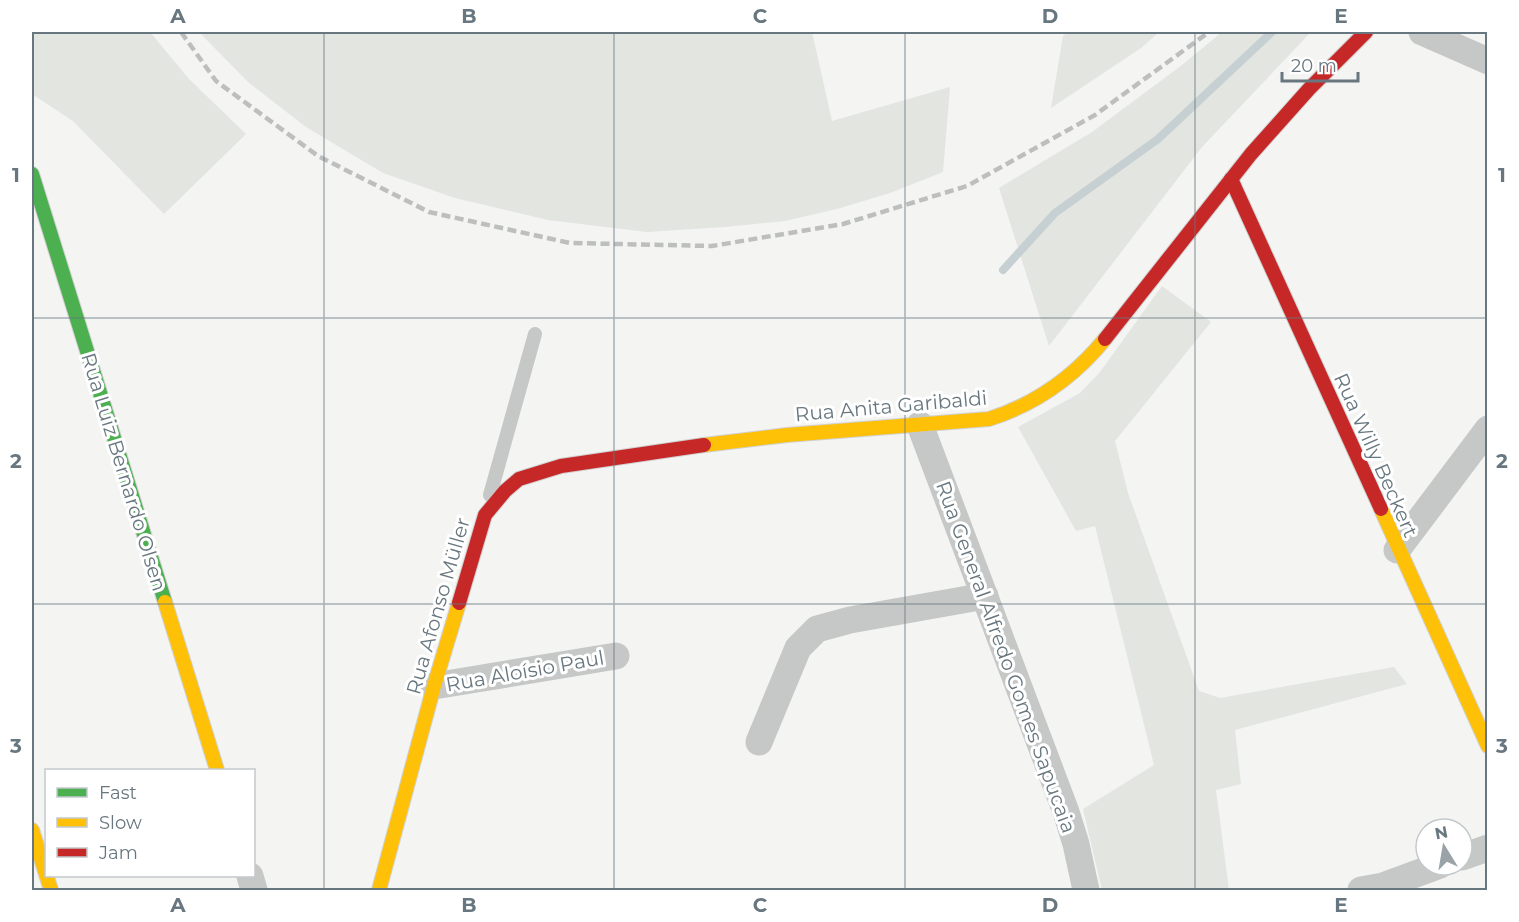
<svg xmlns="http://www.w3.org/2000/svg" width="1519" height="922" viewBox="0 0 1519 922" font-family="Montserrat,sans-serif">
	<rect width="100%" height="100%" fill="#f4f4f3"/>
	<g fill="#e3e5e1">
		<polygon points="32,32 150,32 189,79 246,134 164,214 73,121 32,94"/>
		<polygon points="199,32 812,32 832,121 950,87 943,172 890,193 837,209 785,221 725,227 647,232 548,220 455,198 383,173 306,127 248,82"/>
		<polygon points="1068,32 1159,32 1141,48 1051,108 1063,36"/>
		<polygon points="1222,32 1311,32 1202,147 1049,346 999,188 1092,132 1182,65"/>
		<polygon points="1162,286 1211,322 1115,441 1128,493 1199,691 1220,698 1394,667 1407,684 1235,730 1241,784 1216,790 1229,890 1102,890 1083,809 1154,765 1095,526 1076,531 1018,427 1080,393 1100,372"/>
	</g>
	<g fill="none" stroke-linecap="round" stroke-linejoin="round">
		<polyline stroke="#c6cfd1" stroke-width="8" points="1003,270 1055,213 1158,139 1272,32"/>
		<defs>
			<polyline id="fast" points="32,174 165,602"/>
			<g id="slow">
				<path d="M704,445L787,435L989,419C1036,404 1074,377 1105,339"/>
				<polyline points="1381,509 1488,746"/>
				<polyline points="165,602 217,770"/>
				<polyline points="32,830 51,890"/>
				<polyline points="379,890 434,686 459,603"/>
			</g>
			<g id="jam">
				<polyline points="1231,179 1381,509"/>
				<polyline points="1105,339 1251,154 1309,89 1366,32"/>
				<polyline points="459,603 485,515 505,491 519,479 561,466 704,445"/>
			</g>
		</defs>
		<use href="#fast" stroke="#d0d0d0" stroke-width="16"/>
		<use href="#slow" stroke="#d0d0d0" stroke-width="16"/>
		<use href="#jam" stroke="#d0d0d0" stroke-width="16"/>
		<polyline stroke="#c6c8c8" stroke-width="14" points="490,495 535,334"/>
		<g stroke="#c6c8c8" stroke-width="27">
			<polyline points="1422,32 1488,61"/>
			<polyline points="920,425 1066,812 1076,844 1086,890"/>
			<polyline points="1397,550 1488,429"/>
			<polyline points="434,686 616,656"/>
			<polyline points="759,742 798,648 817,629 850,620 985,596"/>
			<polyline points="1462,857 1488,848"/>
			<polyline points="250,876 254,890"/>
			<polyline points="1361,890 1383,886 1440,865"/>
		</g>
		<use href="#fast" stroke="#4caf50" stroke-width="14"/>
		<use href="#slow" stroke="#ffc107" stroke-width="14"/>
		<use href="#jam" stroke="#c62828" stroke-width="14"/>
		<polyline stroke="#bdbebe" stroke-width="4.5" stroke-dasharray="9 4.5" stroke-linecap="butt" points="181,32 216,81 318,156 429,212 570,243 712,246 843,224 967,186 1095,115 1209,32"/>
	</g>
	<path fill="none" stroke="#68777f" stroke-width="1.5" stroke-opacity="0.55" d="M324,32V890M614,32V890M905,32V890M1195,32V890M32,318H1488M32,604H1488"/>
	<g text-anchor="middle" stroke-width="6" stroke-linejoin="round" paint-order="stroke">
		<g font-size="20" fill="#68777f" stroke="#fff">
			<text transform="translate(891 406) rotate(-5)" y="7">Rua Anita Garibaldi</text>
			<text transform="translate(1376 455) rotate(66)" y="7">Rua Willy Beckert</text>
			<text transform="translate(124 472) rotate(73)" y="7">Rua Luiz Bernardo Olsen</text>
			<text transform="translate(438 606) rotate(-74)" y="7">Rua Afonso Müller</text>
			<text transform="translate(1006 657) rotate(70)" y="7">Rua General Alfredo Gomes Sapucaia</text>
			<text transform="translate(525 671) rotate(-10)" y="7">Rua Aloísio Paul</text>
		</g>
	</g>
	<rect width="1519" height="922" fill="none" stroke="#ffffff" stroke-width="66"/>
	<rect x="45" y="769" width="210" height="108" fill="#ffffff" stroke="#c3c9cc" stroke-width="1.5"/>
	<rect x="57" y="788" width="30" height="9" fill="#4caf50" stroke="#c3c9cc" stroke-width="1.5"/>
	<text x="99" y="799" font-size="18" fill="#68777f">Fast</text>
	<rect x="57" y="818" width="30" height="9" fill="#ffc107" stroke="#c3c9cc" stroke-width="1.5"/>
	<text x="99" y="829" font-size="18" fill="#68777f">Slow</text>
	<rect x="57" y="848" width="30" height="9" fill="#c62828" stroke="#c3c9cc" stroke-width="1.5"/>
	<text x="99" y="859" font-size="18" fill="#68777f">Jam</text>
	<g transform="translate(1444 847) rotate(349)"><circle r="28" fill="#ffffff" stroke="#c3c9cc" stroke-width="1.5"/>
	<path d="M0-4.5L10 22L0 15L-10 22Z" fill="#99a3a8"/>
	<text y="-9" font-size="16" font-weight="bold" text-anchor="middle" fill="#68777f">N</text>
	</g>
	<path d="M1282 72v9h76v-9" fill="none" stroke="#68777f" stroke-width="3"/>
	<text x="1291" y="72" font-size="18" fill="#68777f" stroke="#ffffff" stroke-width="4.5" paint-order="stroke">20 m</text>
	<rect x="33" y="33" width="1453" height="856" fill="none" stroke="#68777f" stroke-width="2"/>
	<g font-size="20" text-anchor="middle" font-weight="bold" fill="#68777f">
		<text x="178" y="23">A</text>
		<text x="469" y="23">B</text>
		<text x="760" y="23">C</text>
		<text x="1050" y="23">D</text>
		<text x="1341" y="23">E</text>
		<text x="16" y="182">1</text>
		<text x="1502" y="182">1</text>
		<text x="16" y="468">2</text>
		<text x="1502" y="468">2</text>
		<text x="16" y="753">3</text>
		<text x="1502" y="753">3</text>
		<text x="178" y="912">A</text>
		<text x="469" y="912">B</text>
		<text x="760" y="912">C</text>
		<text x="1050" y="912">D</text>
		<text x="1341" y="912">E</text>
	</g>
</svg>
